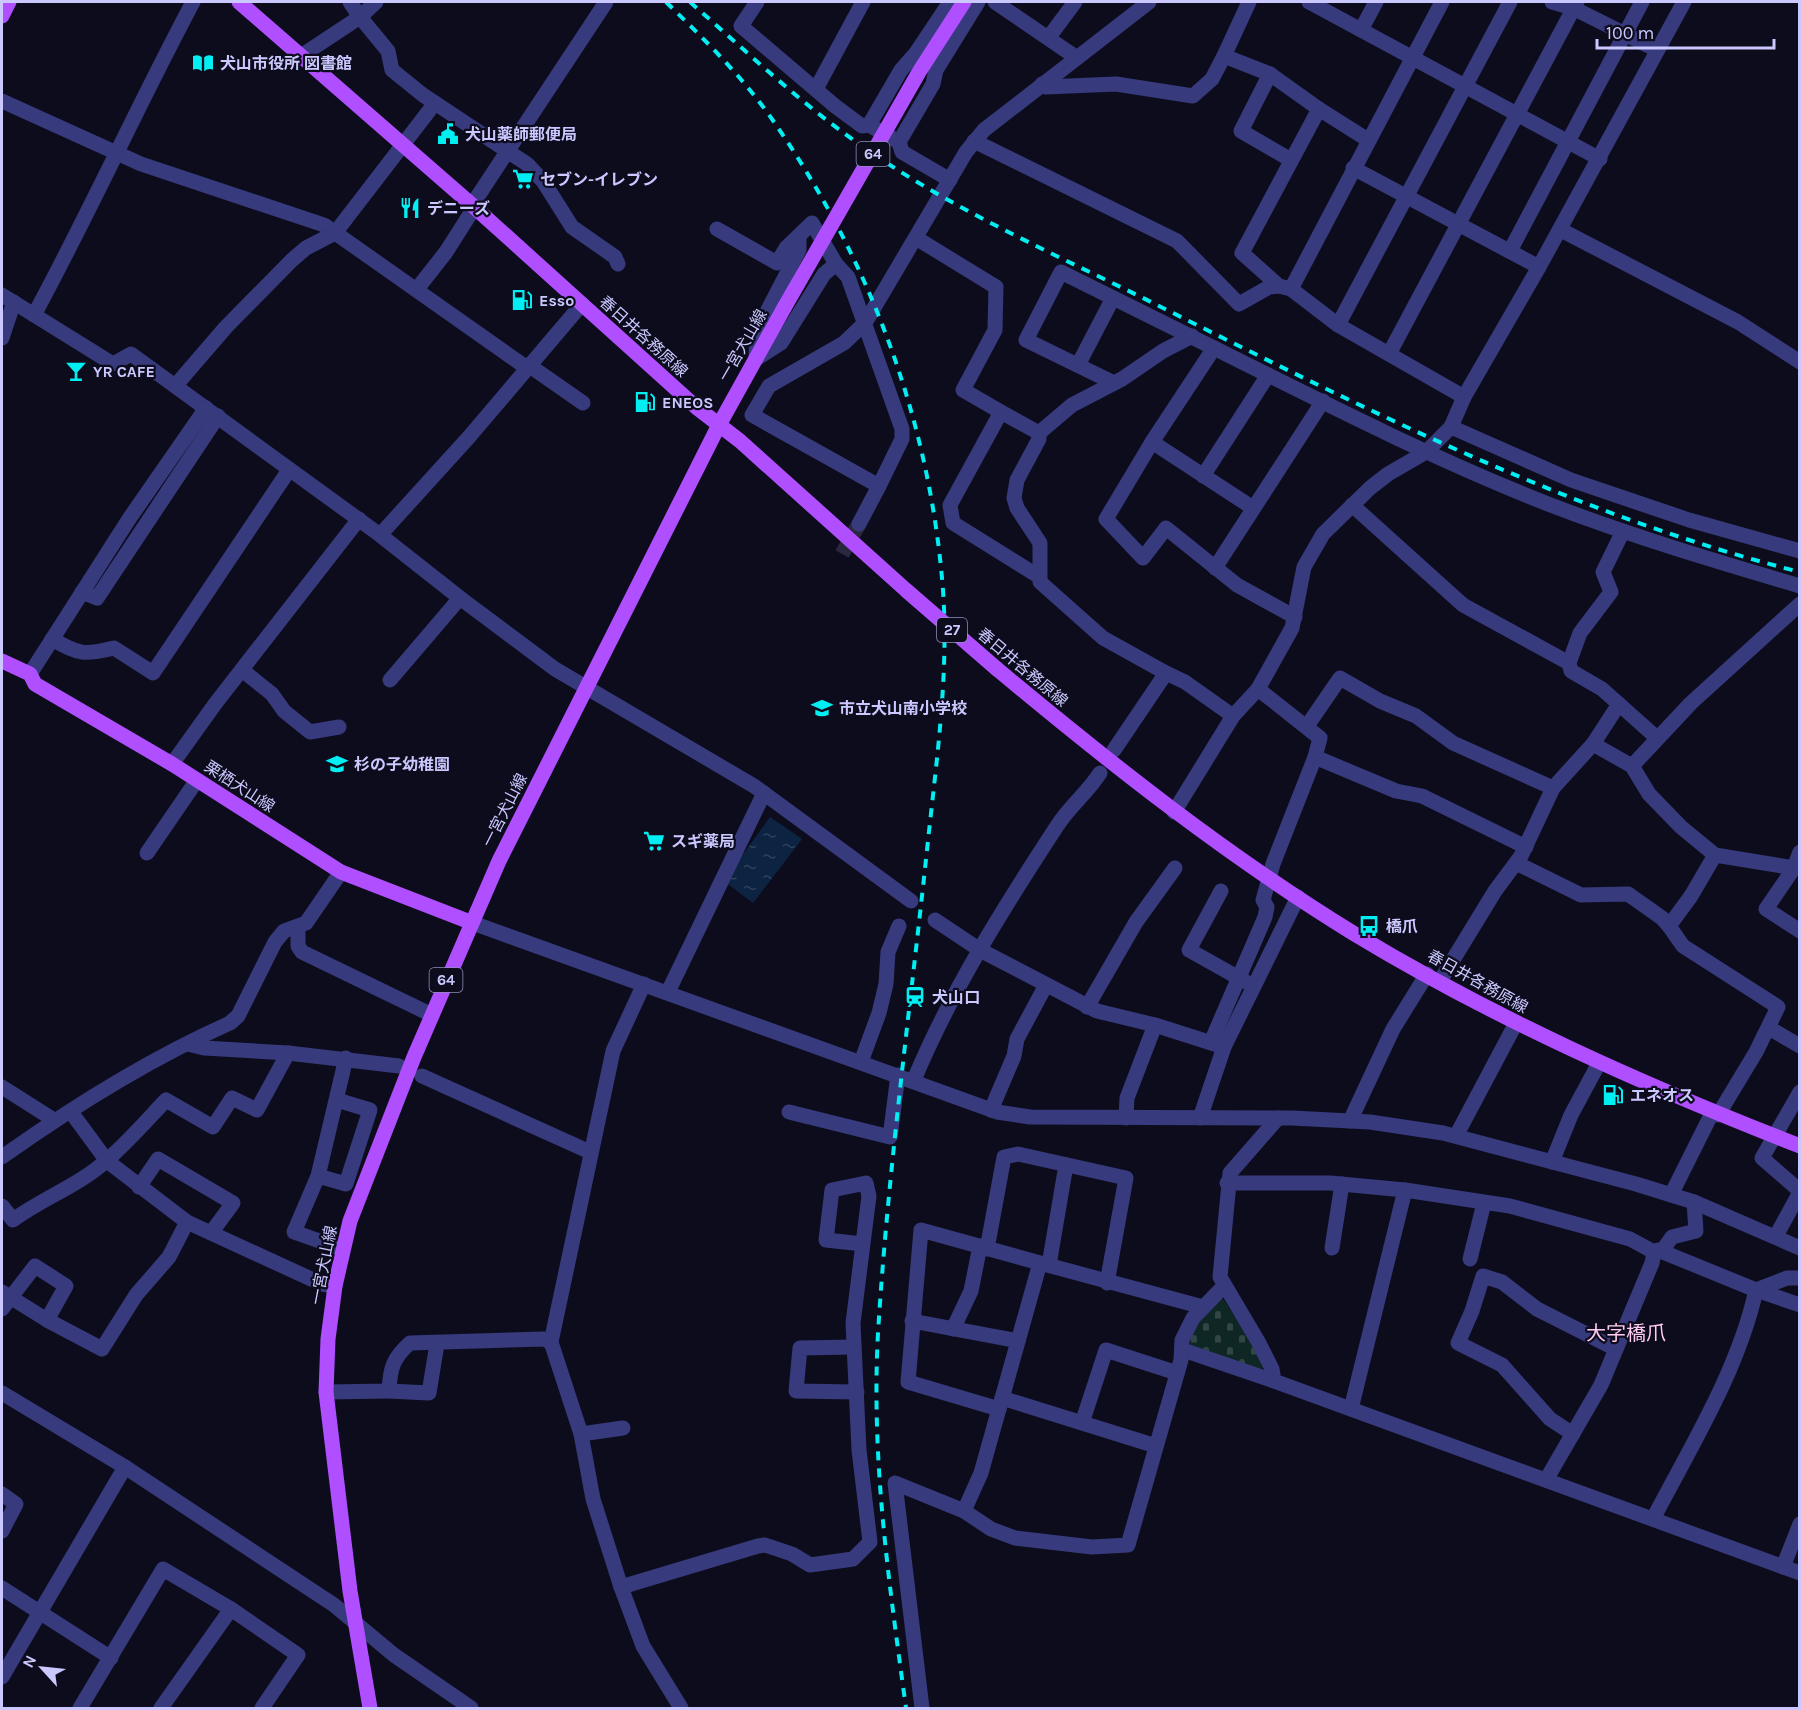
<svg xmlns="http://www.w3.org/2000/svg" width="1801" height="1710" viewBox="0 0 1801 1710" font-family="Karla,'Noto Sans JP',sans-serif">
	<defs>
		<pattern id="cemetery-stones" width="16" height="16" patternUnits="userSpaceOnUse" patternTransform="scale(1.5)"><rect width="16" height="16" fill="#0f2724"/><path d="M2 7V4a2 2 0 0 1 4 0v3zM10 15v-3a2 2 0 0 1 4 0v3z" fill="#314545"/></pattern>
		<pattern id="water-ripples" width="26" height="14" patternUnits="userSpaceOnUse" patternTransform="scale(1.5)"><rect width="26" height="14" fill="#0c2441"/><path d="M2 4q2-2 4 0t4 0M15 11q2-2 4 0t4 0" fill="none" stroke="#2e425e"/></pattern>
	</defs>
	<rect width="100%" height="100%" fill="#0d0c1d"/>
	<path fill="url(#cemetery-stones)" d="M1219,1298L1223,1299L1254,1347L1263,1369L1191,1350C1185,1326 1203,1313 1219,1298Z"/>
	<polygon fill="url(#water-ripples)" points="770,817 802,839 753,903 724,881"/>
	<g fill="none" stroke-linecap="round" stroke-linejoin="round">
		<polyline stroke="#29283f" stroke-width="15" stroke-dasharray="15 8" stroke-linecap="butt" points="842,554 859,524"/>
		<g stroke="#373a7c" stroke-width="15">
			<polyline points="376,2 360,17 388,51 392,70 423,95 527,164 543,181 572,227 615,257 618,264"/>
			<polyline points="757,2 741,26 835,106 862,126 869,125 899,142 902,152 950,180"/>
			<polyline points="995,2 1077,58"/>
			<polyline points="1309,2 1600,159"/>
			<polyline points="1552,2 1573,8 1657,50"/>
			<polyline points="1361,30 1376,2"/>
			<polyline points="1049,37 1075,2"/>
			<polyline points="301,56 360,17 350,2"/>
			<polyline points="1224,56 1249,2"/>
			<polyline points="1042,84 1046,87 1116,84 1193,96 1212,79 1224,56 1270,74"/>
			<polyline points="816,89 863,2"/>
			<polyline points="2,101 141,164 324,225 527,368"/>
			<polyline points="1319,109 1368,140"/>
			<polyline points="869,125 901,70 916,53 950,2"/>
			<polyline points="974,141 1177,241 1239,304 1269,287 1279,286"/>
			<polyline points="899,142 933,84 936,70 978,2"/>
			<polyline points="1291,160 1241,131 1270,74 1319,109 1242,253 1279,286 1291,289 1338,325 1464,397"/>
			<polyline points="472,205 606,2"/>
			<polyline points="717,229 777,263 786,248 812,223 836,264 848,277 902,429 902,439 879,486 752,415 769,386 844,343 865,323 966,152 984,130 1149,2"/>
			<polyline points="1561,230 1738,322 1800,362"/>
			<polyline points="916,238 996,287 995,330 963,390 1001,412"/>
			<polyline points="1510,251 1642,2"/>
			<polyline points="1539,267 1684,2"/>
			<polyline points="417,289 446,252 474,208"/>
			<polyline points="1291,289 1442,2"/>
			<polyline points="2,295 113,364 131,354 380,535 460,598 555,669 754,786 911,901"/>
			<path d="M34,315C90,212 138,105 193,2"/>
			<polyline points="1338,325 1510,2"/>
			<polyline points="2,338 14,302"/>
			<polyline points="1389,354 1577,2"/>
			<polyline points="756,359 757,331 799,250 799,238"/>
			<polyline points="756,359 781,343 824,274 836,264"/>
			<polyline points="1078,365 1113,298"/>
			<polyline points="530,366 583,403"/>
			<polyline points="1114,383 1026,340 1061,272 1214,348"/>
			<polyline points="176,385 226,327 292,260 306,248 335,233 435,103"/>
			<polyline points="1451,427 1571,480 1689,520 1800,551"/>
			<polyline points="1039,433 1039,439 1017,480 1014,498 1017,508 1040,543 1040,582 1103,638 1166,673"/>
			<polyline points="1152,442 1253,508"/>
			<polyline points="1203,476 1268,375"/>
			<polyline points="1352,505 1463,605 1569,663 1571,671 1602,689 1657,738"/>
			<polyline points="859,524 879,486"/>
			<polyline points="380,535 469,437 582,304"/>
			<polyline points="1215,568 1323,401"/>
			<polyline points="1038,576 953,523 950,505 1001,412 1039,433 1072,405 1122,379 1163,351 1192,336"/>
			<polyline points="82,592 97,598 218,416"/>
			<path d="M1295,617L1237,585L1166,528L1143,558L1106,519L1152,442L1214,348C1324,403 1434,459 1548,504C1631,536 1715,561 1800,586"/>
			<path d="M52,639C79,655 85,655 114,648L153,673L289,470"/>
			<polyline points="1569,663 1580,633 1611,592 1603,572 1623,531"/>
			<polyline points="242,670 272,694 284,711 310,732 339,727"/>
			<polyline points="30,674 129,519 206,408"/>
			<polyline points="390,680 460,598"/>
			<polyline points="1258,689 1320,738 1315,757"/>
			<polyline points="1307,726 1340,678 1380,701 1416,716 1453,743 1553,788"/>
			<polyline points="1593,744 1619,704"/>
			<polyline points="1114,750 1166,673 1185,682 1233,716"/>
			<polyline points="172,764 215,704 359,519"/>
			<polyline points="1632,766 1691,703 1800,604"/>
			<polyline points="1174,812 1233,716 1258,689 1292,628 1304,567 1323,534 1370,488 1388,474 1426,452 1451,427 1464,397 1539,267 1353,168"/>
			<polyline points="1800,852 1794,868 1766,909 1800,931"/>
			<polyline points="147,853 197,780"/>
			<polyline points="1516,863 1581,895 1628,894 1662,918 1669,926 1691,896 1715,855"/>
			<polyline points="1221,891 1189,950 1246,982"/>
			<polyline points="935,920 980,950 1097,1011 1155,1025 1224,1047"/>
			<polyline points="470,922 997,1112 1030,1117 1292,1118 1370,1122 1443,1133 1636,1184 1694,1202 1800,1248"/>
			<polyline points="1669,926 1683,946 1778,1007 1756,1052 1718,1115"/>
			<polyline points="298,928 298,946 302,952 432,1015"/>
			<polyline points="1440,981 1495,891 1521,856 1553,788 1593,744 1632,766 1649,794 1681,827 1715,855 1794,868"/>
			<polyline points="644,984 613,1051 551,1342 581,1434 593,1499 621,1587 643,1646 681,1708"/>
			<polyline points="668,992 764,793"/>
			<polyline points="1087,1007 1136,922 1175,868"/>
			<polyline points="1769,1028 1800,1046"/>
			<polyline points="1211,1042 1265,917 1267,907 1263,900 1273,864 1315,757 1396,791 1422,796 1526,847"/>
			<polyline points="188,1044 204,1048 288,1053 399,1066"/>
			<polyline points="861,1062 879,1013 886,984 888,952 899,926"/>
			<polyline points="422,1076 590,1152"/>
			<path d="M914,1080C951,991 1004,907 1057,826C1069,807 1088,792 1100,773"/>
			<polyline points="2,1087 54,1120"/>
			<polyline points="1800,1092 1762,1158 1800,1191"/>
			<polyline points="991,1110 1014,1056 1017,1039 1046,985"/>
			<polyline points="71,1112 107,1161 187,1222 322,1284 335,1286"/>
			<polyline points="789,1112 890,1137 898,1075"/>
			<polyline points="1126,1118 1127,1098 1155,1025"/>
			<polyline points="1200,1118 1224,1047 1298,897"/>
			<polyline points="1278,1118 1230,1173 1220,1277 1259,1343 1272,1369 1274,1381 1800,1573"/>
			<polyline points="1350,1121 1393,1029 1427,974"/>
			<polyline points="1456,1136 1516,1023"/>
			<path d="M2,1157C74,1106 149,1059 230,1023L238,1016L275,942L284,931L306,923L341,872"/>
			<polyline points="1552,1162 1571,1115 1599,1063"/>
			<polyline points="318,1176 346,1184 370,1110 337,1100"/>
			<polyline points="1227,1183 1330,1183 1405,1190"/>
			<polyline points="139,1187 158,1159 233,1203 211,1233"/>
			<polyline points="1671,1195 1712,1113"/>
			<path d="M2,1206L13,1220C43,1198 80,1185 107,1160C128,1142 147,1120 166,1100L213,1127L232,1098L257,1110L288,1053"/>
			<polyline points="1776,1236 1800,1192"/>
			<polyline points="1332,1248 1342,1184"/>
			<polyline points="342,1249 294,1232 318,1176 346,1058"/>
			<polyline points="987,1249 1004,1157 1018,1154 1126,1178 1107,1283"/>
			<polyline points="1662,1251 1672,1237 1696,1231 1694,1202"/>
			<polyline points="1470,1259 1484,1203"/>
			<polyline points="1049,1265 1066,1165"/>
			<polyline points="2,1292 47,1320 66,1286 35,1266 2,1309"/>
			<polyline points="47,1320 102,1349 136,1295 169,1257 187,1222"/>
			<polyline points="912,1321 1018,1341"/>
			<polyline points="953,1329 971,1291 980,1246"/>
			<polyline points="854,1347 800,1348 796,1391 857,1392"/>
			<polyline points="1183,1350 1274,1381"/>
			<polyline points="389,1391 429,1393 437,1344"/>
			<path d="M326,1392L389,1391C390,1368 393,1358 410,1343L544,1339L551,1342"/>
			<polyline points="2,1393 125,1467 334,1605 394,1655 471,1708"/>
			<polyline points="1002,1398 1156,1446"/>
			<polyline points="999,1409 908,1382 921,1230 1040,1263"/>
			<polyline points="1351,1409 1405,1190 1510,1206 1630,1239 1654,1252"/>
			<polyline points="1082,1423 1106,1350 1177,1373"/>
			<polyline points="581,1434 623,1428"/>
			<polyline points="1573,1434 1550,1419 1502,1365 1458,1343 1472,1311 1483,1276 1502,1282 1537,1309 1616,1349"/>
			<polyline points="1546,1480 1601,1385 1652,1263 1654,1252 1658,1250 1756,1290 1787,1278 1800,1278"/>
			<polyline points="2,1494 16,1504 2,1531"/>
			<polyline points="964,1511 981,1473 1040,1263 1203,1307"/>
			<path d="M1653,1519C1691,1446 1738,1371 1756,1290L1800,1305"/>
			<polyline points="1783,1567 1800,1524"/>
			<polyline points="621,1587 758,1546 765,1545 792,1554 810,1565 853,1559 870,1542 859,1450 853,1323 869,1196 866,1183 832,1190 826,1240 863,1244"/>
			<polyline points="2,1588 111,1658"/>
			<polyline points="2,1677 125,1467"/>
			<polyline points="80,1708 163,1569 231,1609 298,1655 262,1708"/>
			<polyline points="161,1708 231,1609"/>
			<polyline points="922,1708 895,1483 964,1511 991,1529 1015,1538 1092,1547 1128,1545 1181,1360 1182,1340 1193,1318 1224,1286"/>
		</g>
		<g stroke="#af4fff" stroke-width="15">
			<polyline points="239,2 472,205 696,407 740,441 907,591"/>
			<polyline points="2,16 9,2"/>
			<polyline points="2,661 30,674 35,684 172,764 341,872 470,922"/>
			<path d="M997,669C1111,764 1226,855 1353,933C1495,1019 1646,1086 1800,1146"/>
			<polyline points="370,1708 350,1591 326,1392 328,1339 335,1286 350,1221 414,1057 499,861 719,425 784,308"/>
		</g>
		<g stroke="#01eef2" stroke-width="4" stroke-dasharray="9 8" stroke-linecap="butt">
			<path d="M666,2C704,39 743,77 774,122C870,260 930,421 943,590C949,676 936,764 927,850C910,1010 888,1171 878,1333C871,1460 889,1583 906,1708"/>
			<path d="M690,2C745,50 799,102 859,144C953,211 1062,257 1165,309C1371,412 1574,515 1800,572"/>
		</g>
		<g stroke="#af4fff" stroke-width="15">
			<polyline points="784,308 919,72 964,2"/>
			<polyline points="907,591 997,669"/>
		</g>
	</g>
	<defs>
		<symbol id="library-bare" viewBox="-9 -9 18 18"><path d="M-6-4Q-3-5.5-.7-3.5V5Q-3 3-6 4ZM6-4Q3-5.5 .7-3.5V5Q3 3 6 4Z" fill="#01eef2" stroke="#0d0c1d" stroke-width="2.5" paint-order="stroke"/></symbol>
		<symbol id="civic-bare" viewBox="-9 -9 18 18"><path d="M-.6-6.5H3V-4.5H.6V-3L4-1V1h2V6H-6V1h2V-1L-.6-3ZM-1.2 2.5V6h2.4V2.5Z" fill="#01eef2" stroke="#0d0c1d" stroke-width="2.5" paint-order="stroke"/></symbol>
		<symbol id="supermarket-bare" viewBox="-9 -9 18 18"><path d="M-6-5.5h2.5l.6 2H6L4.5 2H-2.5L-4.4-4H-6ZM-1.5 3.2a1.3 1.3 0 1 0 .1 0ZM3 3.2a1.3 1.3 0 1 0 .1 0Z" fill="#01eef2" stroke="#0d0c1d" stroke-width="2.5" paint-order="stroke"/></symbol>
		<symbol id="restaurant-bare" viewBox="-9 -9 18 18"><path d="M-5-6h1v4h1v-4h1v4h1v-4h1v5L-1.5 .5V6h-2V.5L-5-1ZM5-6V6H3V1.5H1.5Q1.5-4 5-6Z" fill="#01eef2" stroke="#0d0c1d" stroke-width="2.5" paint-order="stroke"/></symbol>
		<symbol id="fuel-bare" viewBox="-9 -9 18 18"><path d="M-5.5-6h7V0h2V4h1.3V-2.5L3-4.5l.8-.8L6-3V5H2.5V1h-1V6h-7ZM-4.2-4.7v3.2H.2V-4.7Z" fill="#01eef2" stroke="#0d0c1d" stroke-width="2.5" paint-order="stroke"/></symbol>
		<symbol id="bar-bare" viewBox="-9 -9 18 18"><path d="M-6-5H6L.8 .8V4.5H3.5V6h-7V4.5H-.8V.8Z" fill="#01eef2" stroke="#0d0c1d" stroke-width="2.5" paint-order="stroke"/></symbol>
		<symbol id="school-bare" viewBox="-9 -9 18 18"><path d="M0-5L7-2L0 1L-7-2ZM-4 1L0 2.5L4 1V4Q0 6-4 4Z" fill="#01eef2" stroke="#0d0c1d" stroke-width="2.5" paint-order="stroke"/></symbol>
		<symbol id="bus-bare" viewBox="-9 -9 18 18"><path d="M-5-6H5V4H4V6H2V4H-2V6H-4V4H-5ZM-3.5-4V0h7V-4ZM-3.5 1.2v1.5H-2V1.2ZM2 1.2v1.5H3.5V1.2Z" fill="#01eef2" stroke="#0d0c1d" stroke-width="2.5" paint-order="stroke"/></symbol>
		<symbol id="station-bare" viewBox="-9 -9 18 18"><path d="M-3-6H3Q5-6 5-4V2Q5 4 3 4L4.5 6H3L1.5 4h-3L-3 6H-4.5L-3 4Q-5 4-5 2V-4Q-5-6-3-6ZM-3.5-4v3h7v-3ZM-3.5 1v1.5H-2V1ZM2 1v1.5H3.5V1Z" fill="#01eef2" stroke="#0d0c1d" stroke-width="2.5" paint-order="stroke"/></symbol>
	</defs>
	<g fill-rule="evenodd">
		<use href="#library-bare" x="188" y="48" width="30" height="30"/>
		<use href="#civic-bare" x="433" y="119" width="30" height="30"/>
		<use href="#supermarket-bare" x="508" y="164" width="30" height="30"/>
		<use href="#restaurant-bare" x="395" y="193" width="30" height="30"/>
		<use href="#fuel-bare" x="507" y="285" width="30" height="30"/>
		<use href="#bar-bare" x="61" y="356" width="30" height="30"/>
		<use href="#fuel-bare" x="630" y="387" width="30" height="30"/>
		<use href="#school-bare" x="807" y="693" width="30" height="30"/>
		<use href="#school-bare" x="322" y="749" width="30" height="30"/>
		<use href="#supermarket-bare" x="639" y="826" width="30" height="30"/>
		<use href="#bus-bare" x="1354" y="911" width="30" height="30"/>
		<use href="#station-bare" x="900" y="982" width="30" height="30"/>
		<use href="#fuel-bare" x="1598" y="1080" width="30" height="30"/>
	</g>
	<g text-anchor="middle" stroke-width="4.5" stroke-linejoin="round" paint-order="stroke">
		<g fill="#0d0c1d" stroke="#9190bb" stroke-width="1.5">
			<rect x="856.5" y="142" width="33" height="24" rx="4.5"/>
			<rect x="937" y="618" width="30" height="24" rx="4.5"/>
			<rect x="429.5" y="968" width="33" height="24" rx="4.5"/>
		</g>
		<g font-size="15" font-weight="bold" fill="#cac8ff">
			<text x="873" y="159">64</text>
			<text x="952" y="635">27</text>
			<text x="446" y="985">64</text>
		</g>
		<g font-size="16" font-weight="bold" fill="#cac8ff" stroke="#0d0c1d" text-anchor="start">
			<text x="220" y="69">犬山市役所 図書館</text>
			<text x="465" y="140">犬山薬師郵便局</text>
			<text x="540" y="185">セブン-イレブン</text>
			<text x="427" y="214">デニーズ</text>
			<text x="539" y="306">Esso</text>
			<text x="93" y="377">YR CAFE</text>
			<text x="662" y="408">ENEOS</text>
			<text x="839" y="714">市立犬山南小学校</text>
			<text x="354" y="770">杉の子幼稚園</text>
			<text x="671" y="847">スギ薬局</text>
			<text x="1386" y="932">橋爪</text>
			<text x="932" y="1003">犬山口</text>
			<text x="1630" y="1101">エネオス</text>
		</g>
		<g font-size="16" fill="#cac8ff" stroke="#0d0c1d">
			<text transform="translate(644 336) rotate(42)" y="6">春日井各務原線</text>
			<text transform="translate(742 345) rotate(-60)" y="6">一宮犬山線</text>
			<text transform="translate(1023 667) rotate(40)" y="6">春日井各務原線</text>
			<text transform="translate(240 786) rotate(33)" y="6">栗栖犬山線</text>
			<text transform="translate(504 810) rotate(-63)" y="6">一宮犬山線</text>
			<text transform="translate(1478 981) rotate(29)" y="6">春日井各務原線</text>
			<text transform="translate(323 1265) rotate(-79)" y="6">一宮犬山線</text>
		</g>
		<g font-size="20" fill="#ffcaf0" stroke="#0d0c1d">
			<text x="1626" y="1340">大字橋爪</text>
		</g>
	</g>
	<rect width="1801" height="1710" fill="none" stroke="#cac8ff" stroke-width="6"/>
	<g transform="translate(42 1668) rotate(297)" stroke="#0d0c1d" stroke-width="4.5" paint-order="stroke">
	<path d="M0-4.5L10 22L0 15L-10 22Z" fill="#cac8ff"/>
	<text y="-9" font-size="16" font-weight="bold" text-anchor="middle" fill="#cac8ff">N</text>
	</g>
	<path d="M1597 39v9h177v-9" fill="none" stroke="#cac8ff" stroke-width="3"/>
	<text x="1606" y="39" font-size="18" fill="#cac8ff" stroke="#0d0c1d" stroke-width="4.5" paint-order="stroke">100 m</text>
</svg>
